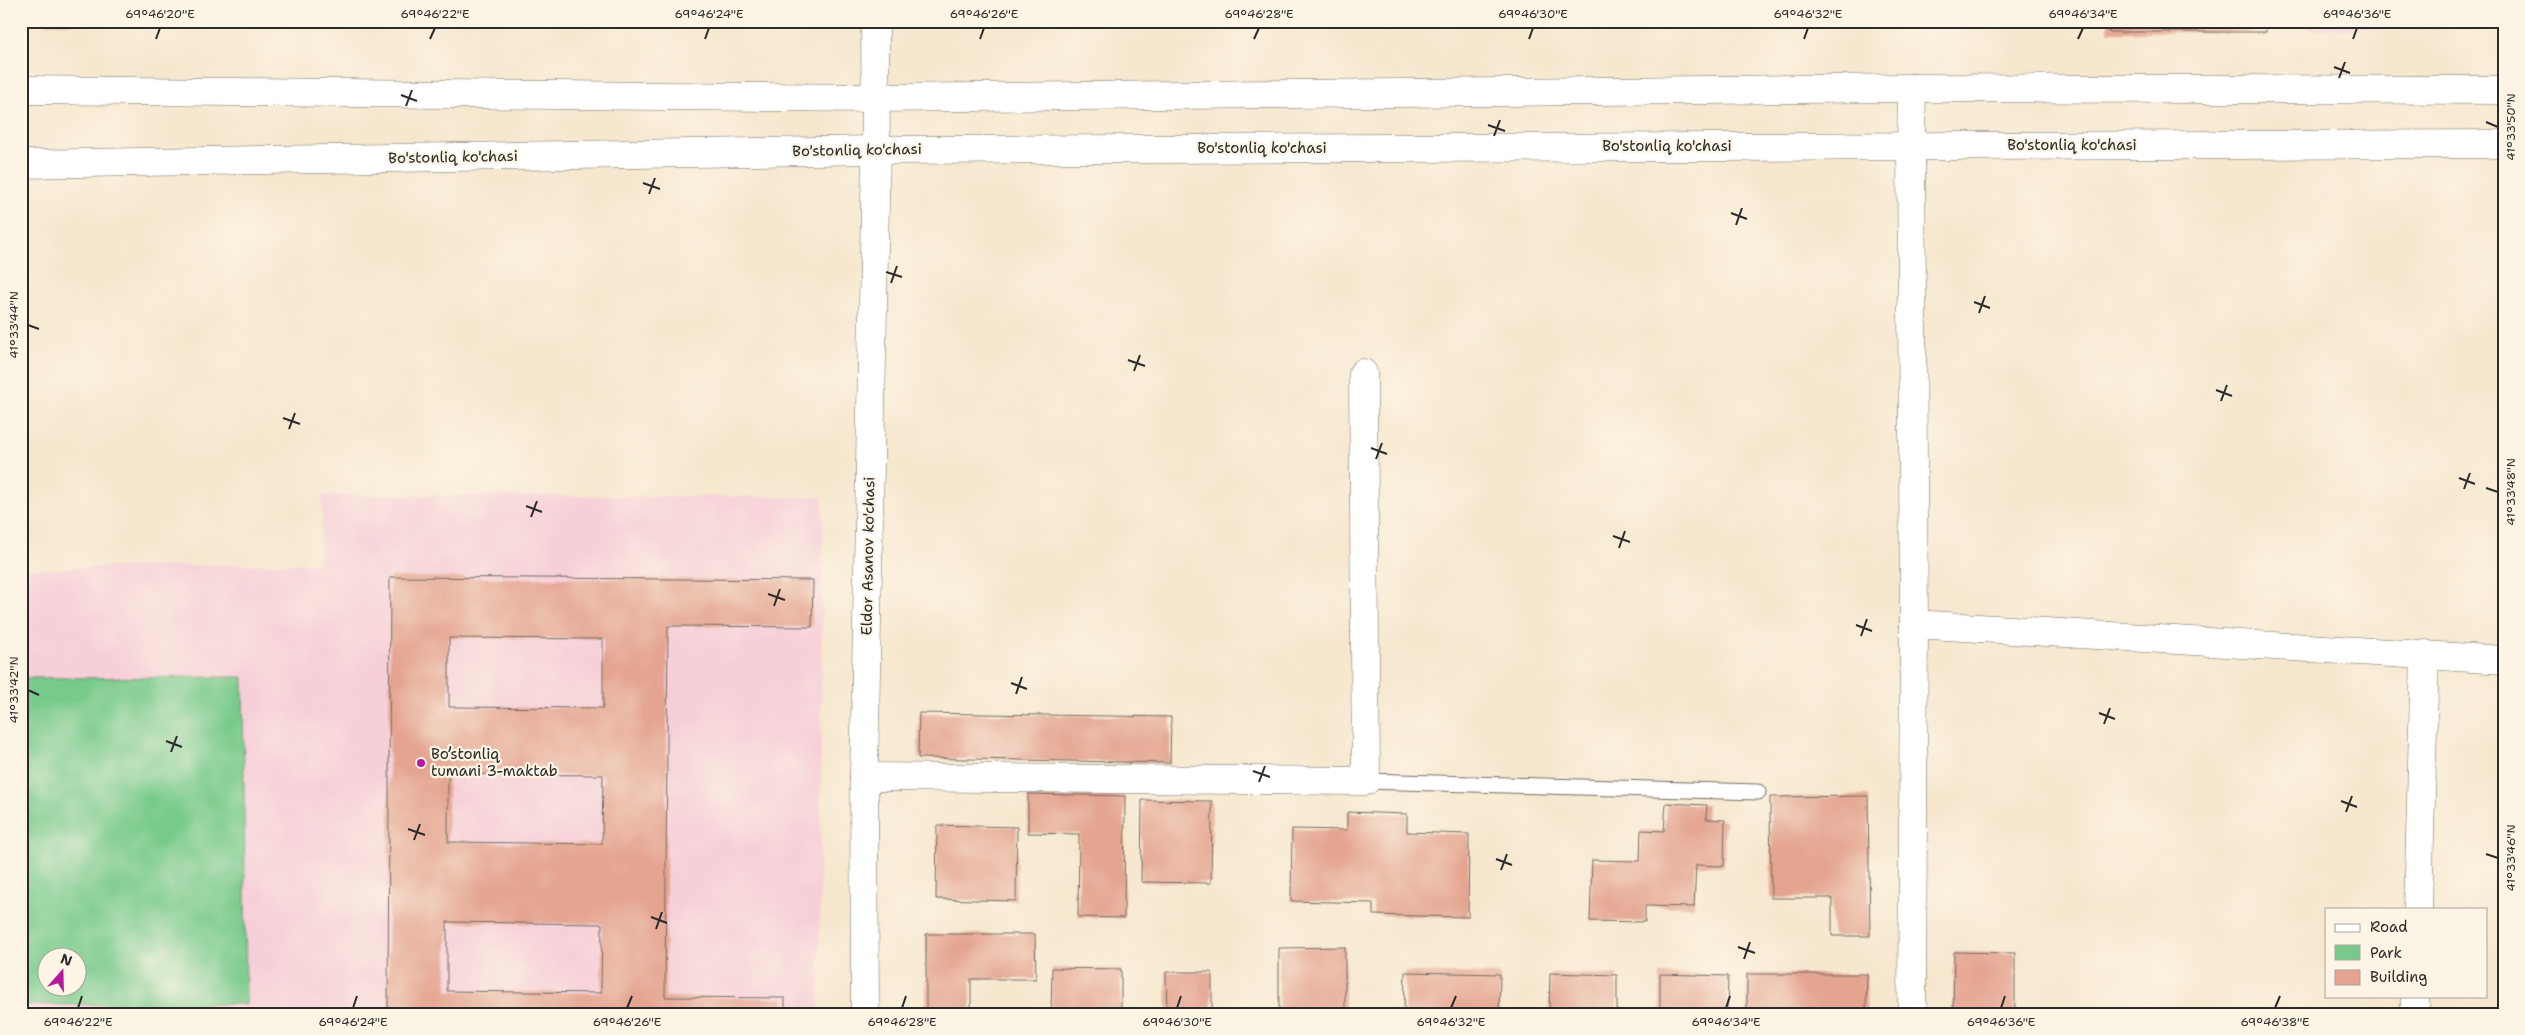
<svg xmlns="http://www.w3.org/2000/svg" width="2525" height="1035" viewBox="0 0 2525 1035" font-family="'Shantell Sans',sans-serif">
	<rect width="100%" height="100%" fill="#fcf5e5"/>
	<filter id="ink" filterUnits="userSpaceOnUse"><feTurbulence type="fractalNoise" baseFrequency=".02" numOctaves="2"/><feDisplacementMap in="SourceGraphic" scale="10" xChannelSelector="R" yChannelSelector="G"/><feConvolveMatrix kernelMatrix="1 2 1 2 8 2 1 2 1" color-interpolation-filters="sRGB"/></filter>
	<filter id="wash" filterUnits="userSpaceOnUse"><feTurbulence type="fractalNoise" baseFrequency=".0096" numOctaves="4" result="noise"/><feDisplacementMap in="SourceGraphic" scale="20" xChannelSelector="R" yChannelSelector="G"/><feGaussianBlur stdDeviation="1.12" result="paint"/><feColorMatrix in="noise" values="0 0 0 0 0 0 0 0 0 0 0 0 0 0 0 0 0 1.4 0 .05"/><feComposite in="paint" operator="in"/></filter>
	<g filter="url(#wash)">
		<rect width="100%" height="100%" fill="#f6e7ce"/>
		<g fill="#f6cfd8" fill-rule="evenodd">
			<polygon points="2307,21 2504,21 2504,28 2308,29"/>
			<path d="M323,495L823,497L819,1014H21V569L319,563ZM48,958H78V988H48Z"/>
		</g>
		<path fill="#78ca8c" stroke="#527a5c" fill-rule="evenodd" d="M243,677L246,1004L21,1005V678ZM48,958H78V988H48Z"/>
		<g id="blocks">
			<g fill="#e4a490" fill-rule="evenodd">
				<polygon points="43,21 105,21 105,25 43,23"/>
				<rect x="2108" y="21" width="158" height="11"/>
				<path d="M390,577L813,580L812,627L668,626L665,997L785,998V1014H388ZM449,638L603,639V708L449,707ZM448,774L603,775L602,844L448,842ZM447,922L602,924L601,993L447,991Z"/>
				<polygon points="919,713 1171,717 1170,763 918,758"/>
				<polygon points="1028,794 1125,796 1124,918 1078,917 1079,834 1028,833"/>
				<polygon points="1868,796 1870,936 1832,936 1832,898 1771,898 1770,797"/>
				<polygon points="1142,800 1212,801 1211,883 1141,882"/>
				<polygon points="1666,803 1707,805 1706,819 1725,820 1724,866 1696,865 1694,907 1645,906 1645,922 1590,921 1592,860 1640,861 1641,830 1664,831"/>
				<polygon points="1347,812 1407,814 1407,832 1469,834 1468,917 1373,915 1373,903 1291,901 1292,829 1347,830"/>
				<polygon points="937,825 1017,827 1016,901 936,899"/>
				<polygon points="926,934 1035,934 1036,979 971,979 971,1014 926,1014"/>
				<polygon points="1345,947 1345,1014 1279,1014 1279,948"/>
				<polygon points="1954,952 2015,953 2015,1014 1953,1014"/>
				<polygon points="1052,968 1121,969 1121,1014 1051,1014"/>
				<polygon points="1166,972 1212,972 1212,1014 1167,1014"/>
				<polygon points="1405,972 1500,974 1499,1014 1404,1014"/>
				<polygon points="1550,973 1617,975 1617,1014 1549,1014"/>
				<polygon points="1660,974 1728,976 1727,1014 1660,1014"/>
				<polygon points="1747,974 1867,974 1866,1014 1747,1014"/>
			</g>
		</g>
	</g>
	<g filter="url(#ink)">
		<use href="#blocks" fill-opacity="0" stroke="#726d64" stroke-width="1"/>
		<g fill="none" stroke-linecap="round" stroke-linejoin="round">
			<defs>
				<polyline id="service" points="1366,781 1758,792"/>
				<g id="minor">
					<polyline points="1912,88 1911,145 1914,624 1912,1014"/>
					<polyline points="21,90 876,98 1912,88 2504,90"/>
					<polyline points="21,164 876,150 2504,144"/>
					<polyline points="1914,624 2504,660"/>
					<polyline points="864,777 1366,781 1363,373"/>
					<polyline points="2418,909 2425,654"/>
					<polyline points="865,1014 864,777 876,150 875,21"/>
					<polyline points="2415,1014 2415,996"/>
				</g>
			</defs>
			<use href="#service" stroke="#726d64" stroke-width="17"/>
			<use href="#minor" stroke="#726d64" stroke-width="29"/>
			<use href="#service" stroke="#fff" stroke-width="15"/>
			<use href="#minor" stroke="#fff" stroke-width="28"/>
		</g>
	</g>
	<path fill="none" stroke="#2b2b2b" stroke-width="2" d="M156,39L160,28M430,39L435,28M705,39L709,28M980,39L984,28M1254,39L1259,28M1529,39L1533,28M1804,39L1808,28M2078,39L2083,28M2353,39L2357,28M2334,67L2350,73M2339,78L2345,62M401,95L417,101M406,106L412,90M2486,122L2498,127M1488,125L1505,131M1494,136L1500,120M643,183L660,189M649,194L655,178M1731,213L1747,219M1736,225L1742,208M886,272L902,277M891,283L897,266M1974,302L1990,308M1979,313L1985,296M28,325L39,329M1128,360L1145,366M1134,371L1140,355M2216,390L2232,396M2221,401L2227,385M283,418L300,424M289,429L295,413M1371,448L1387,454M1376,459L1382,443M2459,478L2475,484M2486,488L2498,492M2464,489L2470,473M526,506L542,512M531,517L537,501M1613,536L1630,542M1619,548L1625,531M768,594L785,600M774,606L780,589M1856,625L1872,631M1861,636L1867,619M1011,683L1027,689M28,690L39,695M1016,694L1022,677M2099,713L2115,719M2104,724L2110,708M166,741L182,747M171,752L177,736M1253,771L1270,777M1259,782L1265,766M2341,801L2357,807M2346,812L2352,796M408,829L425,835M414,840L420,824M2486,854L2498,858M1496,859L1512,865M1501,870L1507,854M651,917L667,923M656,929L662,912M1738,947L1755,953M1744,959L1750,942M78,1008L82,996M353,1008L357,996M627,1008L632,996M902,1008L906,996M1177,1008L1181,996M1451,1008L1456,996M1726,1008L1730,996M2001,1008L2005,996M2275,1008L2280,996"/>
	<circle fill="#b5179e" stroke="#fcf5e5" stroke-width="2" cx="421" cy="763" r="5"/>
	<g text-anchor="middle" stroke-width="4.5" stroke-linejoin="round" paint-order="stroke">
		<g font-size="15" fill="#2b2b2b" stroke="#fcf5e5">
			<text x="2072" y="150">Bo'stonliq ko'chasi</text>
			<text x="1667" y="151">Bo'stonliq ko'chasi</text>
			<text x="1262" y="153">Bo'stonliq ko'chasi</text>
			<text transform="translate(857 150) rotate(-1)" y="5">Bo'stonliq ko'chasi</text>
			<text transform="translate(453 157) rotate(-1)" y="5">Bo'stonliq ko'chasi</text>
			<text transform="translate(868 556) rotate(-89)" y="5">Eldor Asanov ko'chasi</text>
		</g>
		<g font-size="15" fill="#2b2b2b" stroke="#fcf5e5" text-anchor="start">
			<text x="431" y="759">Bo’stonliq<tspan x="431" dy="17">tumani 3-maktab</tspan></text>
		</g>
	</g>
	<rect width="2525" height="1035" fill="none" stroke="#fcf5e5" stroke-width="55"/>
	<rect x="2325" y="908" width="162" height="90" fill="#fcf5e5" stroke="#a8a49b"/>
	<rect x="2335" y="924" width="25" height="8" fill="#ffffff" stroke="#a8a49b"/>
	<text x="2370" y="932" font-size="15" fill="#2b2b2b">Road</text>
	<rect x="2335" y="945" width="25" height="15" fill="#78ca8c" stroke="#a8a49b"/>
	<text x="2370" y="958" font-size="15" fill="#2b2b2b">Park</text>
	<rect x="2335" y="970" width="25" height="15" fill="#e4a490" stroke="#a8a49b"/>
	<text x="2370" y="982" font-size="15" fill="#2b2b2b">Building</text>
	<g transform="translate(62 972) rotate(20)"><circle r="24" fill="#fcf5e5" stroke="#a8a49b"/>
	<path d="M0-4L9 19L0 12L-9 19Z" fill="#b5179e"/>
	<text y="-8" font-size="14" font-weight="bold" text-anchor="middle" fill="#2b2b2b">N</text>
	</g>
	<rect x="28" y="28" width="2470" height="980" fill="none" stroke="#2b2b2b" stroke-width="2"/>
	<g font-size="12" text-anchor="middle" fill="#2b2b2b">
		<text x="160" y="18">69°46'20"E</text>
		<text x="435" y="18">69°46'22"E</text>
		<text x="709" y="18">69°46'24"E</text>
		<text x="984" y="18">69°46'26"E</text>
		<text x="1259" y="18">69°46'28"E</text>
		<text x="1533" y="18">69°46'30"E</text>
		<text x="1808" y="18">69°46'32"E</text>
		<text x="2083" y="18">69°46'34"E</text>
		<text x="2357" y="18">69°46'36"E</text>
		<text transform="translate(2511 127) rotate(-90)" y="4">41°33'50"N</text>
		<text transform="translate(14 325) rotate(-90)" y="4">41°33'44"N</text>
		<text transform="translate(2511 492) rotate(-90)" y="4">41°33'48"N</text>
		<text transform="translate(14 690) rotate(-90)" y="4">41°33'42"N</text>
		<text transform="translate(2511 858) rotate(-90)" y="4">41°33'46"N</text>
		<text x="78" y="1026">69°46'22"E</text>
		<text x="353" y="1026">69°46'24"E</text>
		<text x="627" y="1026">69°46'26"E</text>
		<text x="902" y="1026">69°46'28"E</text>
		<text x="1177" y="1026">69°46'30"E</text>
		<text x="1451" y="1026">69°46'32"E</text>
		<text x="1726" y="1026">69°46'34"E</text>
		<text x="2001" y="1026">69°46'36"E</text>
		<text x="2275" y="1026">69°46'38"E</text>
	</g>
</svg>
